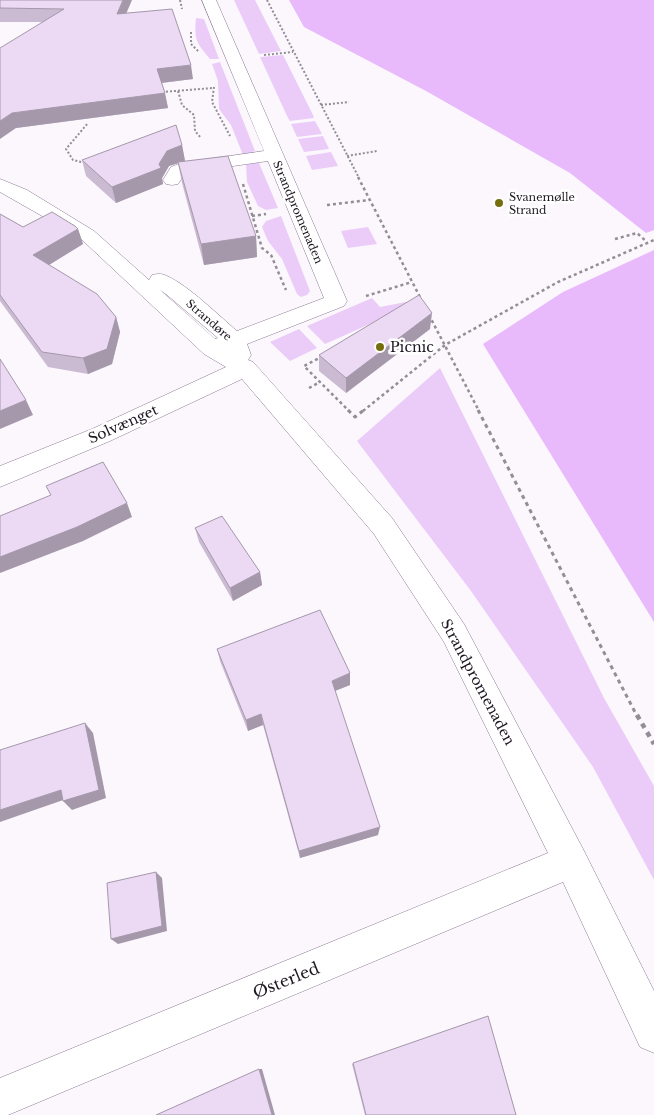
<svg xmlns="http://www.w3.org/2000/svg" width="654" height="1115" viewBox="0 0 654 1115" font-family="'Libre Baskerville',serif">
	<rect width="100%" height="100%" fill="#fbf7fd"/>
	<g fill="#ebccf8">
		<polygon points="234,0 255,0 281,51 259,54"/>
		<path d="M196,18L204,19L219,59H210C196,42 194,40 196,18Z"/>
		<polygon points="283,55 313,115 314,118 290,121 288,118 260,57"/>
		<polygon points="220,62 255,151 243,155 231,125 219,109 218,81 212,64"/>
		<polygon points="315,121 322,134 297,137 291,124"/>
		<polygon points="323,136 329,149 304,152 298,139"/>
		<polygon points="331,152 338,166 312,170 306,156"/>
		<polygon points="246,163 259,163 278,208 266,210 258,206 247,182"/>
		<polygon points="281,216 310,291 307,295 301,297 297,294 282,259 268,241 262,227 266,221"/>
		<polygon points="368,227 377,244 348,248 341,231"/>
		<polygon points="372,298 380,307 406,302 408,307 325,344 307,326"/>
		<polygon points="299,329 317,348 290,361 270,342"/>
		<polygon points="440,368 604,698 654,786 654,880 593,767 471,591 357,441"/>
	</g>
	<g fill="#e8b9fb">
		<polygon points="289,0 654,0 654,230 646,233 570,173 426,91 304,27"/>
		<polygon points="654,250 654,622 483,344 563,292"/>
	</g>
	<g fill="none" stroke-linecap="round" stroke-linejoin="round">
		<defs>
			<path id="minor" d="M202,0H216L347,301L344,306L247,344L251,355L248,360L253,362L392,518L464,624L583,849L654,991V1053L640,1047L563,882L8,1115H0V1078L548,853L444,642L374,534L242,379L110,441L0,487V466L92,429L226,367L204,354L79,237L0,192V179L27,190L94,231L149,280L152,275C157,274 161,273 167,276C189,286 218,315 237,331L324,298L268,161L191,172L184,175L178,184L172,185L166,184L163,180L171,167L181,163L264,151ZM160,290L166,294L218,338L215,339Z"/>
		</defs>
		<use href="#minor" stroke="#8a7891" stroke-width="1"/>
		<g stroke="#938d95" stroke-width="2" stroke-dasharray="2 2" stroke-linecap="butt">
			<polyline points="180,0 182,9"/>
			<polyline points="267,0 359,178"/>
			<polyline points="191,32 191,44 199,52"/>
			<polyline points="264,55 293,52"/>
			<polyline points="214,87 212,102 230,136"/>
			<polyline points="178,91 182,105 194,115 195,131 201,138"/>
			<polyline points="162,92 213,88"/>
			<polyline points="321,105 349,102"/>
			<polyline points="347,156 377,151"/>
			<polyline points="85,163 73,160 66,149 88,123"/>
		</g>
		<g stroke="#938d95" stroke-width="2.5" stroke-dasharray="3 3" stroke-linecap="butt">
			<polyline points="358,177 421,299"/>
			<polyline points="243,184 262,248 271,255 286,290"/>
			<polyline points="327,205 369,200"/>
			<polyline points="252,216 266,214"/>
			<polyline points="615,239 637,233 647,242"/>
			<polyline points="366,296 412,282"/>
			<polyline points="429,315 479,411"/>
			<polyline points="323,356 304,366 349,411"/>
			<polyline points="309,388 320,382"/>
			<polyline points="363,411 445,345 558,282 654,240"/>
		</g>
		<g stroke="#938d95" stroke-width="3" stroke-dasharray="4 4" stroke-linecap="butt">
			<polyline points="348,410 355,417 364,410"/>
			<polyline points="478,410 637,716"/>
		</g>
		<polyline stroke="#938d95" stroke-width="4.5" stroke-dasharray="5 5" stroke-linecap="butt" points="637,715 654,744"/>
		<use href="#minor" fill="#fff" fill-rule="evenodd"/>
	</g>
	<g fill="#cbbbd2">
		<polygon points="0,0 126,13 193,79 162,83 168,108 16,128 42,22 0,22"/>
		<polygon points="182,145 185,161 180,162 256,236 257,257 204,265 182,183 178,163 169,166 162,178 163,184 116,203 86,176 82,160"/>
		<polygon points="0,214 23,227 78,229 83,244 49,265 116,317 120,332 112,364 88,374 48,367 0,301"/>
		<polygon points="430,329 346,393 319,371 319,355"/>
		<polygon points="195,528 260,572 262,585 233,601 199,542"/>
		<polygon points="217,649 350,685 335,691 378,835 300,858 263,725 248,731 220,661"/>
		<polygon points="488,1016 516,1115 365,1115 352,1064"/>
	</g>
	<g fill="#a598ab">
		<polygon points="123,0 132,0 120,28 117,14"/>
		<polygon points="191,65 193,79 160,83 157,69"/>
		<polygon points="165,93 168,108 16,128 0,139 0,121 12,113"/>
		<polygon points="182,145 185,161 169,166 162,178 163,184 116,203 112,187 159,164 167,151"/>
		<polygon points="78,229 83,244 39,271 33,255"/>
		<polygon points="256,236 257,257 204,265 201,244"/>
		<polygon points="432,313 430,329 346,393 346,378"/>
		<polygon points="116,317 120,332 112,364 88,374 83,358"/>
		<polygon points="26,400 33,415 0,429 0,411"/>
		<polygon points="127,503 132,517 83,541 0,573 0,557"/>
		<polygon points="260,572 262,585 233,601 230,588"/>
		<polygon points="350,673 350,685 332,692 332,681"/>
		<polygon points="261,714 263,725 248,731 246,720"/>
		<polygon points="85,723 93,733 106,798 72,810 63,801"/>
		<polygon points="61,790 69,798 0,822 0,810"/>
		<polygon points="380,827 378,835 300,858 299,851"/>
		<polygon points="156,872 162,878 167,931 118,944 111,939"/>
		<polygon points="259,1069 262,1069 275,1115 272,1115"/>
	</g>
	<g fill="#ecd9f4" stroke="#a598ab">
		<polygon points="0,0 123,0 117,14 172,9 191,65 157,69 165,93 12,113 0,121 0,48 64,9 0,8"/>
		<polygon points="176,125 182,145 167,151 159,164 161,168 112,187 82,160"/>
		<polygon points="228,156 256,236 201,244 178,162"/>
		<polygon points="52,212 75,226 78,229 33,255 97,294 116,317 107,349 83,358 42,352 0,295 0,214 23,227"/>
		<polygon points="419,295 432,313 346,378 319,355"/>
		<polygon points="0,359 26,400 0,411"/>
		<polygon points="103,462 127,503 77,527 0,557 0,516 51,495 46,486"/>
		<polygon points="222,516 260,572 230,588 195,528"/>
		<polygon points="320,610 350,673 332,681 380,827 299,851 261,714 246,720 217,649"/>
		<polygon points="85,723 99,790 63,801 61,790 0,810 0,750"/>
		<polygon points="156,872 162,926 111,939 107,883"/>
		<polygon points="488,1016 516,1115 366,1115 353,1063"/>
		<polygon points="259,1069 272,1115 156,1115"/>
	</g>
	<g fill="#756e0d" stroke="#fff" stroke-width="2">
		<circle cx="499" cy="203" r="5"/>
		<circle cx="380" cy="347" r="5"/>
	</g>
	<g text-anchor="middle" stroke-width="5" stroke-linejoin="round" paint-order="stroke">
		<g font-size="11" fill="#1f1822" stroke="#fff" text-anchor="start">
			<text x="509" y="201">Svanemølle<tspan x="509" dy="13">Strand</tspan></text>
		</g>
		<g font-size="11" fill="#1f1822" stroke="#fff">
			<text transform="translate(298 212) rotate(67)" y="4">Strandpromenaden</text>
			<text transform="translate(209 320) rotate(41)" y="4">Strandøre</text>
		</g>
		<g font-size="14" fill="#1f1822" stroke="#fff" text-anchor="start">
			<text x="390" y="352">Picnic</text>
		</g>
		<g font-size="14" fill="#1f1822" stroke="#fff">
			<text transform="translate(123 424) rotate(-24)" y="5">Solvænget</text>
			<text transform="translate(478 682) rotate(62)" y="5">Strandpromenaden</text>
		</g>
		<g font-size="16" fill="#1f1822" stroke="#fff">
			<text transform="translate(286 980) rotate(-22)" y="6">Østerled</text>
		</g>
	</g>
</svg>
